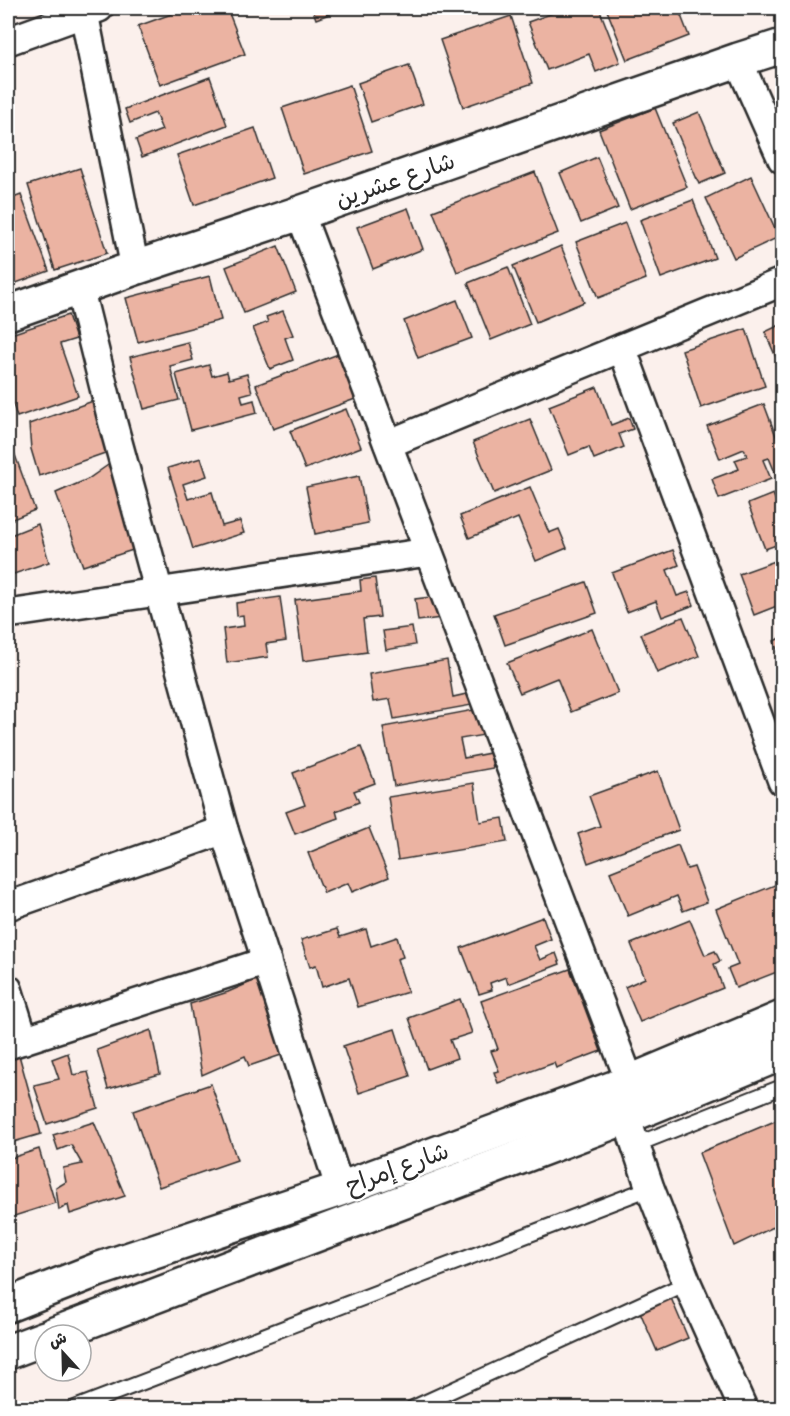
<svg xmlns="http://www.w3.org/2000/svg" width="790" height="1416" viewBox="0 0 790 1416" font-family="Dekko,'Playpen Sans Arabic',sans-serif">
	<rect width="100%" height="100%" fill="#fbf0ec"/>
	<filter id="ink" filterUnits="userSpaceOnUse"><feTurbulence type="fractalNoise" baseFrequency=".0167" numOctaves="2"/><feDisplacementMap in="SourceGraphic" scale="12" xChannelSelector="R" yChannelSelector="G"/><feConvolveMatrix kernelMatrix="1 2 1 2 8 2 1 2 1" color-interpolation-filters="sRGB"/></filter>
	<g filter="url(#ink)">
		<g fill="#ebb3a2" stroke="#2b2b2b" stroke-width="1.5">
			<polygon points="188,8 227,8 245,54 160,85 138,26"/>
			<polygon points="312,8 345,8 316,19"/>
			<polygon points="567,8 599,8 620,62 596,72 589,54 547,70 528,22"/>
			<polygon points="606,8 678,8 689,36 627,60"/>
			<polygon points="511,16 533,83 463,107 440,40"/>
			<polygon points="409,65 423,104 371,122 358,83"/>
			<polygon points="210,77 227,125 142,157 136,140 162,130 155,113 130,123 125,109"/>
			<polygon points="350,85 372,151 304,174 282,108"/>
			<polygon points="655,108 687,187 630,209 599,130"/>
			<polygon points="699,112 725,173 699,184 673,123"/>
			<polygon points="255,128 272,178 194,205 177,155"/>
			<polygon points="597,157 618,208 581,223 560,173"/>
			<polygon points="80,168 107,253 55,270 28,185"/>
			<polygon points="535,172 558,233 457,272 433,211"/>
			<polygon points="751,176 779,237 734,258 706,198"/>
			<polygon points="21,195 49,271 8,286 8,200"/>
			<polygon points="693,200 715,258 661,278 640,220"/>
			<polygon points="408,208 423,249 373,269 357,227"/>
			<polygon points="625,223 646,279 598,298 576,242"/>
			<polygon points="278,246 296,292 244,313 226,267"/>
			<polygon points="561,246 584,302 536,322 513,266"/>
			<polygon points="508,267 530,324 491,340 468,283"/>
			<polygon points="210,276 221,320 138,342 126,298"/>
			<polygon points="457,300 472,338 418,358 404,321"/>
			<polygon points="283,311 293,335 285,338 293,360 270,369 253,328 268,322 266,317"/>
			<polygon points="68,315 76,339 60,344 78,396 17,417 8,389 8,335"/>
			<polygon points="782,324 782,371 765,332"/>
			<polygon points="746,329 765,386 701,408 682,350"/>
			<polygon points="188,342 193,360 170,366 179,400 144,409 130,357"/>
			<polygon points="341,353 358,398 273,429 256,385"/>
			<polygon points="209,365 212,376 227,372 229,379 247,374 252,392 241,395 243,403 254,400 257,413 191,430 176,374"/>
			<polygon points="597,387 611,425 629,418 633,429 619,434 624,447 594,459 589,447 569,455 549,406"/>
			<polygon points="93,401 108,452 39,476 31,449 29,424"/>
			<polygon points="764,404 782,452 782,475 777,477 769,458 763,460 771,479 719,499 712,479 739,469 735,460 747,456 744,449 720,459 707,426"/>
			<polygon points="346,409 361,447 305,469 290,431"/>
			<polygon points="530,419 551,470 494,493 473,442"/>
			<polygon points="11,444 35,510 8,521 8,445"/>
			<polygon points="201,458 207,476 183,484 188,499 212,492 222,526 240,521 244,533 193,549 168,468"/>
			<polygon points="108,465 119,488 139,548 83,566 56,493 88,479"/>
			<polygon points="359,476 368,523 315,534 306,487"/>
			<polygon points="530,487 549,533 559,529 567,548 536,561 518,518 469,538 460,516"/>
			<polygon points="773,494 782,517 782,543 765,549 748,504"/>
			<polygon points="38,524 49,562 8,576 8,536"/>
			<polygon points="673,550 679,565 667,570 677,596 689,592 694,605 662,617 656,601 627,612 612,573"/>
			<polygon points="775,561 782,581 782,604 754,615 739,574"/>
			<polygon points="375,578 380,617 363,619 367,652 303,661 295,600 361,591 360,580"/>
			<polygon points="586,582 597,613 505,645 494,614"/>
			<polygon points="439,596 441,618 418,621 415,599"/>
			<polygon points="280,597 286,641 266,644 268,657 227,663 223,629 244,626 243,615 237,616 236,603"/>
			<polygon points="683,617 699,656 657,673 641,634"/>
			<polygon points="412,627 415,645 386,650 383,631"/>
			<polygon points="592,629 618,693 571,712 557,678 520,693 507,663"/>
			<polygon points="782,637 782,666 774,641"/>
			<polygon points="447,660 453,697 471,693 472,705 394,719 390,699 373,702 369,674"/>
			<polygon points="479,709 484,735 460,739 464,758 490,753 493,768 394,786 383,727"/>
			<polygon points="361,747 375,783 354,791 359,802 336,811 338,818 295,834 286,812 305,805 293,773"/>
			<polygon points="658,771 679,830 588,863 578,834 600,826 589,796"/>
			<polygon points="474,783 480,822 503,818 507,842 398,860 388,797"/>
			<polygon points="369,828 389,877 352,892 348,883 324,893 308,853"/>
			<polygon points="678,845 687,869 694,867 707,902 683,911 677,896 628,916 610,872"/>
			<polygon points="782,882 782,970 736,988 728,969 738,965 716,909"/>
			<polygon points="543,917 551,939 534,946 540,960 556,953 560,964 508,984 506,977 490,983 492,990 479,994 461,948"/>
			<polygon points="690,920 705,955 715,951 720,961 714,964 723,988 640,1022 625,987 645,978 631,944"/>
			<polygon points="337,929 340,937 366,929 371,946 397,937 403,957 397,959 408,992 358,1007 349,978 322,987 316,965 310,967 301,940"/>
			<polygon points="570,969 601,1051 556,1068 554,1063 498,1083 494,1072 499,1071 491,1051 498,1049 481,1001"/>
			<polygon points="265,976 290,1052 249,1066 245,1056 202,1075 190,1004 228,992"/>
			<polygon points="460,999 472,1033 450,1040 457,1058 427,1069 409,1018"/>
			<polygon points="395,1029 410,1076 359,1093 343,1046"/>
			<polygon points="151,1030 160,1074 108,1089 97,1050"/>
			<polygon points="68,1053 73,1075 88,1072 98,1108 47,1124 34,1085 59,1079 52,1059"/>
			<polygon points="19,1055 41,1134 10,1143 8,1136 8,1060"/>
			<polygon points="211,1084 237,1160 159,1187 133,1111"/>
			<polygon points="782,1118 782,1223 734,1246 699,1153"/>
			<polygon points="94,1122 125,1196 70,1214 68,1205 59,1210 56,1188 66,1182 63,1168 82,1164 71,1145 58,1150 53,1135"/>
			<polygon points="39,1149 55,1203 8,1218 8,1159"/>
			<polygon points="671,1298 688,1338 657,1351 640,1312"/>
		</g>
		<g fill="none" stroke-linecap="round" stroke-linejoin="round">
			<defs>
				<g id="service">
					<polyline points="635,1145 782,1087"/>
					<polyline points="75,1408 650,1188"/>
					<polyline points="413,1408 687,1283"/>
				</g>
				<g id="minor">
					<polyline points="83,8 135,268"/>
					<polyline points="8,41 99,8"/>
					<polyline points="738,60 782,159"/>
					<polyline points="300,213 630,1082"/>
					<polyline points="79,287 112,420 224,830 340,1189"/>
					<polyline points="622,348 782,781"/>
					<polyline points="388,444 782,282"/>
					<polyline points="8,614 428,552"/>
					<polyline points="8,906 224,830"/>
					<polyline points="8,989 24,1040"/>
					<polyline points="8,1045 267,961"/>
					<polyline points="626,1117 650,1188 687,1283 743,1408"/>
				</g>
				<polyline id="tertiary" points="8,313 135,268 300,213 738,60 782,46"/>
				<g id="primary">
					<polyline points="8,1305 97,1270 340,1189 630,1082 782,1018"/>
					<polyline points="52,1335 626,1117 782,1053"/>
					<polyline points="8,1352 45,1338"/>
				</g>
			</defs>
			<use href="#service" stroke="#2b2b2b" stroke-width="18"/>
			<use href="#minor" stroke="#2b2b2b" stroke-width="32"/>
			<use href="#tertiary" stroke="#2b2b2b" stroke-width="38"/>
			<use href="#primary" stroke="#2b2b2b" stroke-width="38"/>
			<use href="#service" stroke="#fff" stroke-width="14"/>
			<use href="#minor" stroke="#fff" stroke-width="27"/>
			<use href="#tertiary" stroke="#fff" stroke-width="33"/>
			<use href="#primary" stroke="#fff" stroke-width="33"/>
		</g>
	</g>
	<g text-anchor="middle" stroke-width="4.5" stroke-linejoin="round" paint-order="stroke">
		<g font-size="24" fill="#2b2b2b" stroke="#fff">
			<text transform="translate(395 180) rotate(-19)" y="8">شارع عشرين</text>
			<text transform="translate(397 1168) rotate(-20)" y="8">شارع إمراح</text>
		</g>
	</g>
	<rect width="790" height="1416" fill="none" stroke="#fff" stroke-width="30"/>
	<rect x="15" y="15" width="760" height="1386" fill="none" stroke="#2b2b2b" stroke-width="2" filter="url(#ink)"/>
	<g transform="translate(63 1353) rotate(338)"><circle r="28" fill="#ffffff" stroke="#aaaaaa" stroke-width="1.5"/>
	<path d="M0-4.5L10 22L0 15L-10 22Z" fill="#2b2b2b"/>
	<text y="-9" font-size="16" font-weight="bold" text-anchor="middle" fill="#2b2b2b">ش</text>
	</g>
</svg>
